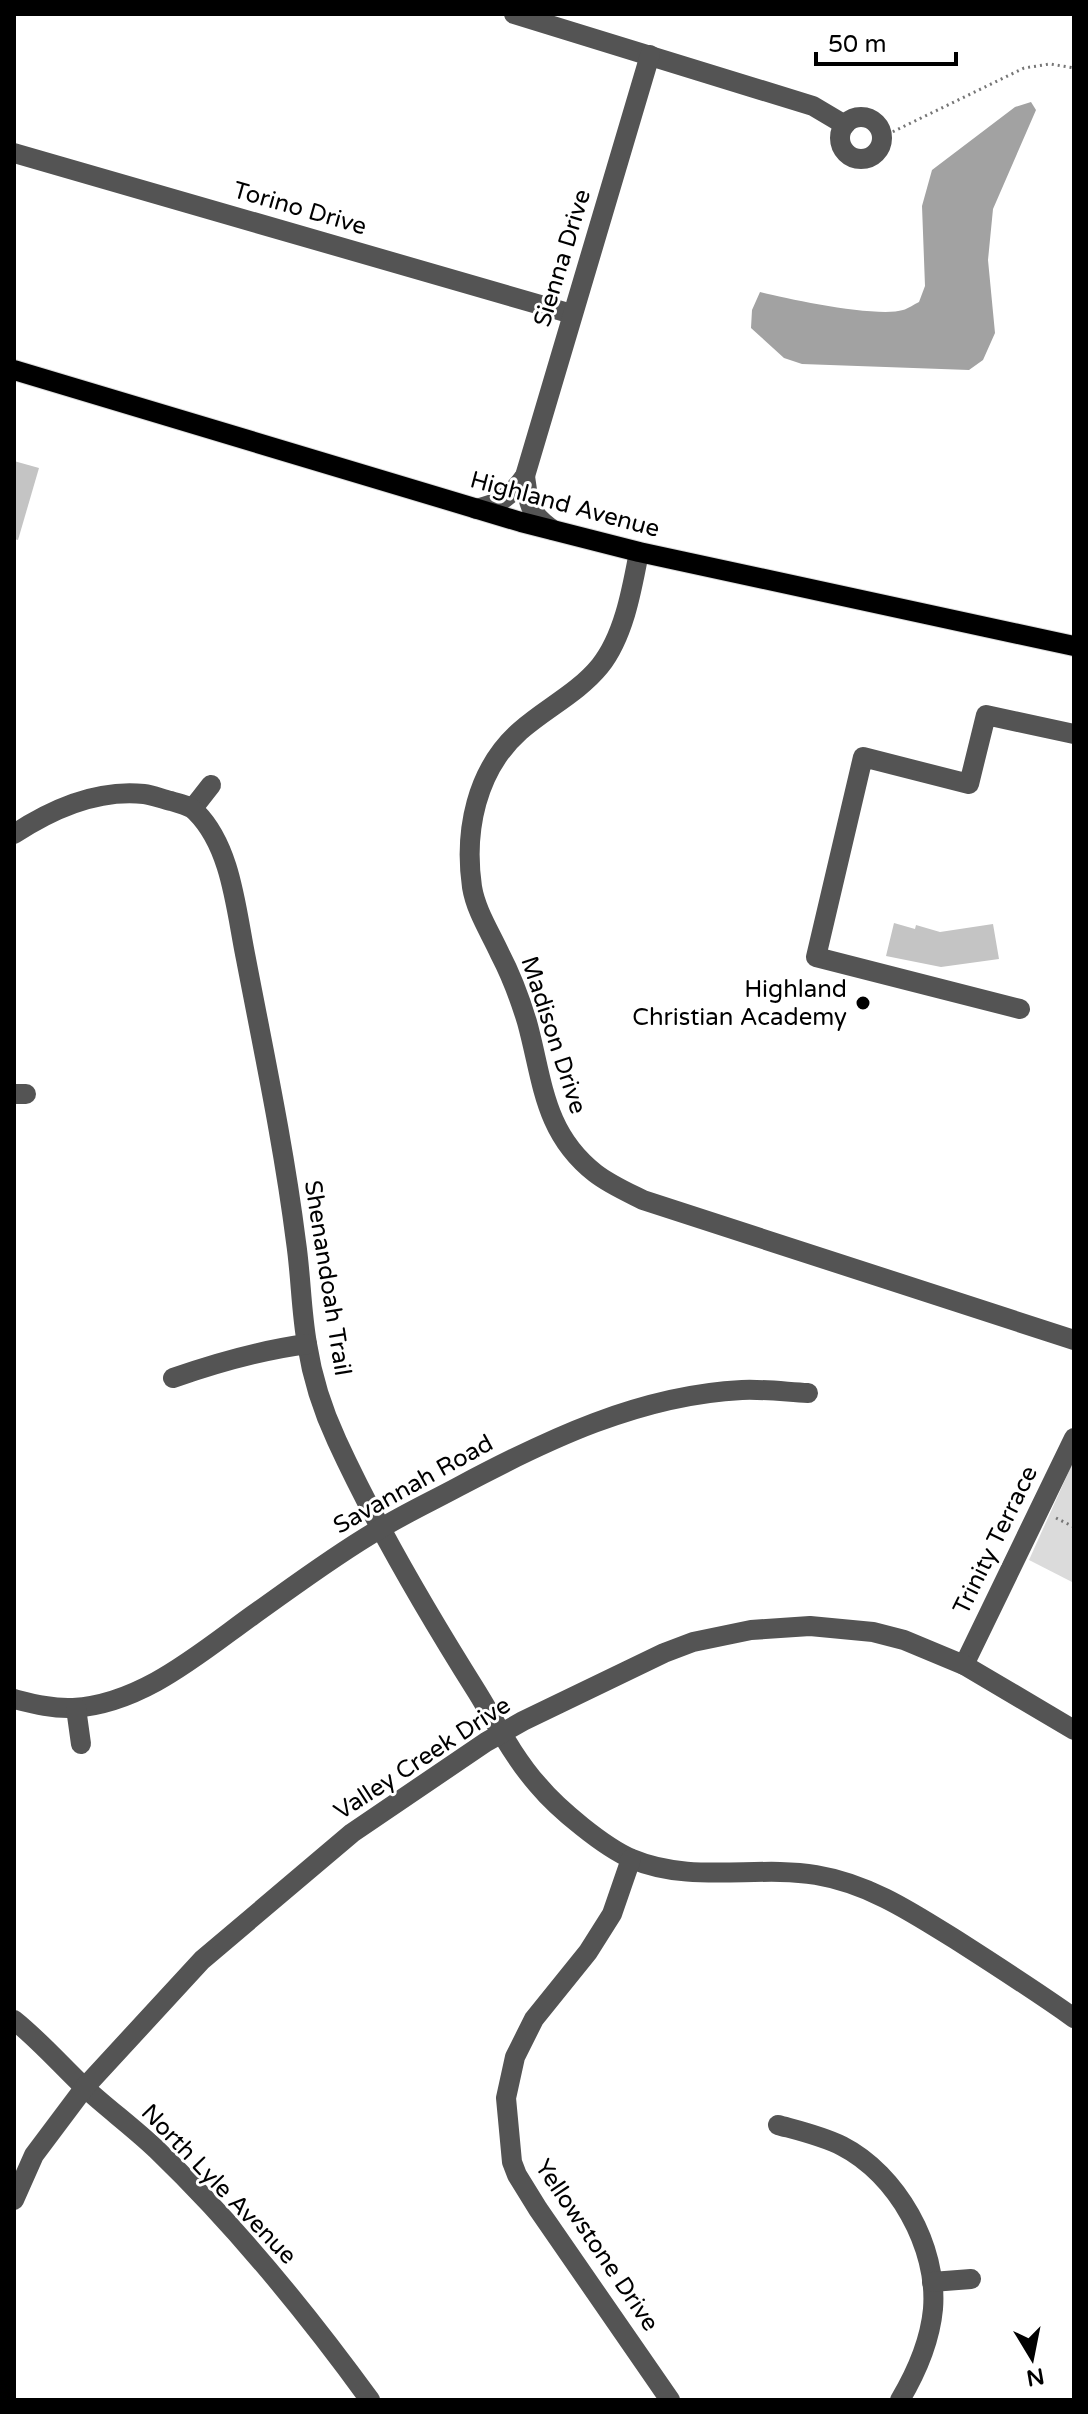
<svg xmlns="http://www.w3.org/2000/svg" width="1088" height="2414" viewBox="0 0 1088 2414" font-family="'Varela Round',sans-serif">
	<rect width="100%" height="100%" fill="#fff"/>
	<polygon fill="#dbdbdb" points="1074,1460 1074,1583 1029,1560"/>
	<path fill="#a2a2a2" d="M1031,102L1036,110L993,209L988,260L995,333L983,360L969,370L802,364L784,358L751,328L752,310L760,292C787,299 878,318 903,310C908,309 914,304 919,302L925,286L922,206L932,170L1015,107Z"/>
	<g fill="#c4c4c4">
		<polygon points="14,461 39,468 18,540 14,539"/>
		<polygon points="894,923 915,929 916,925 940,932 993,924 999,959 941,967 886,956"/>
	</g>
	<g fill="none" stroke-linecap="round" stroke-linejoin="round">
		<defs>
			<polyline id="major" points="14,370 521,522 639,552 1074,646"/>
		</defs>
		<use href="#major" stroke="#dbdbdb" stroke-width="22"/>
		<g stroke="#767676" stroke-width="3" stroke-dasharray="2 4" stroke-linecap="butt">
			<polyline points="882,137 1024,68 1050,64 1074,68"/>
			<polyline points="1056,1518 1074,1527"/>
		</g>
		<g stroke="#545454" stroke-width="20">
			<polyline points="514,14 813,106 845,125"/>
			<circle cx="861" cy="138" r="21"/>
			<polyline points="14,153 572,314"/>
			<path d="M525,476C529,505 528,512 553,530"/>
			<path d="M476,509C501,503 510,497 525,476L650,55"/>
			<path d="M639,552C632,589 624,636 600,666C578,693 546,708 520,731C476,770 464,831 472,887C476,911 490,932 500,954C511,975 520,999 527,1022C543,1080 543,1132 595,1173C609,1184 627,1192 643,1200L1074,1340"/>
			<polyline points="193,808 211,785"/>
			<path d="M14,834C52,809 97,789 144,794C153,795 162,799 171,801C179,804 190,805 196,812C232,848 236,911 246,959C264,1053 284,1147 296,1242C301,1276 301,1310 307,1344C312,1376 323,1411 337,1441C377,1528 426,1611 477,1692C496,1723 514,1758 538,1785C558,1809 604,1847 632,1859C691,1884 757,1865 816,1875C870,1884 913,1913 958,1941C997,1966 1036,1991 1074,2018"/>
			<polyline points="1020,1009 816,957 863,757 969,784 986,715 1074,734"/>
			<polyline points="14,1094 26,1094"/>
			<path d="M173,1378C216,1363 262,1350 307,1344"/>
			<polyline points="964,1665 1074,1438"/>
			<path d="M14,1699C34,1704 53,1709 73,1708C142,1704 200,1653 253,1615C294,1586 335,1555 378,1530C404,1514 432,1501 458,1487C546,1440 640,1395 742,1390C764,1389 787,1392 808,1393"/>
			<polyline points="76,1708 81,1744"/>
			<polyline points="631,1859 612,1914 588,1952 534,2019 515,2057 506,2098 512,2162 517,2175 538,2209 670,2400"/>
			<path d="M14,2020C39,2040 60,2064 84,2087C108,2109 134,2128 157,2150C236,2226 306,2312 370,2400"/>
			<path d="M778,2125C800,2131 822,2136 842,2146C897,2174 938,2247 933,2309C930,2341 916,2373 900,2400"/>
			<polyline points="14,2200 34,2155 85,2087 202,1960 352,1833 486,1742 523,1721 664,1653 693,1642 751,1630 810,1626 873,1632 904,1640 964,1665 1074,1730"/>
			<polyline points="932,2282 971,2279"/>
		</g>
		<use href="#major" stroke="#000" stroke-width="20"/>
	</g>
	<circle fill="#000" stroke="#fff" stroke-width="3" cx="863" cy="1003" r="8"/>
	<g text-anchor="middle" stroke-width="6" stroke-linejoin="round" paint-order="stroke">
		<g font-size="24" fill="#000" stroke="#fff">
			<text transform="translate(300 208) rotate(16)" y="8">Torino Drive</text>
			<text transform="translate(562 258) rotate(-73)" y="8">Sienna Drive</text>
			<text transform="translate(565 504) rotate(15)" y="8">Highland Avenue</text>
			<text transform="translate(554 1035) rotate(72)" y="8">Madison Drive</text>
			<text transform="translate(328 1278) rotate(81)" y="8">Shenandoah Trail</text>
			<text transform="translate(413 1484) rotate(-29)" y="8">Savannah Road</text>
			<text transform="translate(995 1540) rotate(-64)" y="8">Trinity Terrace</text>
			<text transform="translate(422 1758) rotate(-33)" y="8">Valley Creek Drive</text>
			<text transform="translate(219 2184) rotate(46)" y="8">North Lyle Avenue</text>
			<text transform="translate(597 2245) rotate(56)" y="8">Yellowstone Drive</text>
		</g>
		<g font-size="24" fill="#000" stroke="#fff" text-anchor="end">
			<text x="847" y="997">Highland<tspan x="847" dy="28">Christian Academy</tspan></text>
		</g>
	</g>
	<rect width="1088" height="2414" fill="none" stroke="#000000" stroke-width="32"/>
	<g transform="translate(1032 2358) rotate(170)" stroke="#ffffff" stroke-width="6" paint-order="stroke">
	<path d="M0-6L14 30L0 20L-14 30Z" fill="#000000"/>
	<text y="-12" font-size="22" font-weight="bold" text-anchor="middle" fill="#000000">N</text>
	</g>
	<path d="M816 52v12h140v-12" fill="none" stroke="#000000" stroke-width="4"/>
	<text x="828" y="52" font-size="24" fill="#000000" stroke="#ffffff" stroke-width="6" paint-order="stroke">50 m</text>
</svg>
